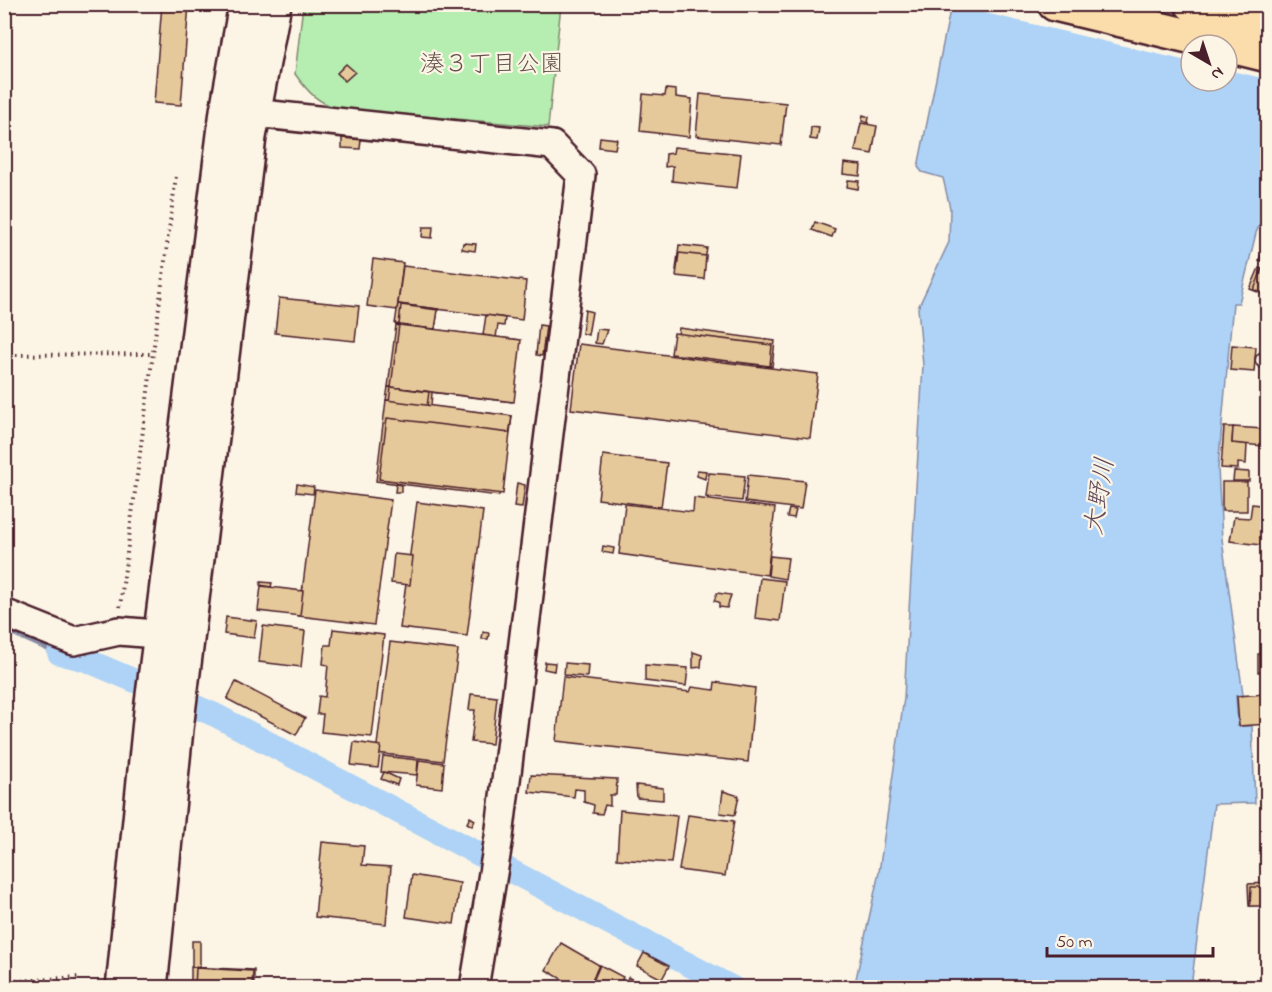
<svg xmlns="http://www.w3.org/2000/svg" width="1272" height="992" viewBox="0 0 1272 992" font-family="'Indie Flower','Klee One',sans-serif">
	<rect width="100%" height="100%" fill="#fcf5e5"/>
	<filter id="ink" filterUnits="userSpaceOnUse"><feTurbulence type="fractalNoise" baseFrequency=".0167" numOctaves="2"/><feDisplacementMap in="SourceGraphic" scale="12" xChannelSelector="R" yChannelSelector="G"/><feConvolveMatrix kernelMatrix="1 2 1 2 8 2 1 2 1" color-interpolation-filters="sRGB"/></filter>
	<g filter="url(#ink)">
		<path fill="#b6edb0" stroke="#80866e" stroke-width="1.5" d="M303,5H561L548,127L341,109C318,104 308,92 295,74Z"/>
		<path fill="#aed3f7" stroke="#868ba5" stroke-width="1.5" fill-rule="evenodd" d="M951,5H1267V206L1256,233L1239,303H1233L1218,468L1222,539L1242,687L1243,695L1236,696L1238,726H1252L1255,803L1214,804L1191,987L854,988L879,872L904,698L923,365L918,308L949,242L950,208L943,178L922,172L918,167ZM1191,45H1227V81H1191Z"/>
		<polygon fill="#fcf5e5" points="948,4 1267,5 1267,79 1227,70 1227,45 1191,45 1191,62"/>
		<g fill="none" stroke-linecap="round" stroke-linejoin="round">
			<polyline stroke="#868ba5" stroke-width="7" points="4,628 59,653"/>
			<polyline stroke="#aed3f7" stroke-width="24" points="59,653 86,660 215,715 733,988"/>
		</g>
		<g fill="#e6c99a" stroke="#4a1f2b" stroke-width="1.5">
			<polygon points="162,4 189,4 181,105 154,103"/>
			<polygon points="346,64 355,72 345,81 337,73"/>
			<polygon points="666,89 676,90 676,97 692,99 689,137 640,131 643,94 665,96"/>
			<polygon points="700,94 786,103 781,145 696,136"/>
			<polygon points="863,115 869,117 868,123 862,121"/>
			<polygon points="861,123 877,126 872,154 855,151"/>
			<polygon points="811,127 819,128 817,140 810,139"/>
			<polygon points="600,137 617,139 615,149 599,147"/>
			<polygon points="342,138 361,139 360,149 342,148"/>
			<polygon points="674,147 741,154 737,188 672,181 673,166 665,167 666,154 673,153"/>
			<polygon points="844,163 861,165 860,176 843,174"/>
			<polygon points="848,180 859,181 858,189 847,187"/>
			<polygon points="815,222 835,229 832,237 812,230"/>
			<polygon points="423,227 433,227 432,238 422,237"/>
			<polygon points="1267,240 1268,240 1268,263 1259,260"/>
			<polygon points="463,243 476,244 475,251 462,249"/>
			<polygon points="679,245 707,248 703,274 676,270"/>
			<polygon points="679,253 706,256 704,279 676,276"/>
			<polygon points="373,259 403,263 397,310 367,306"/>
			<polygon points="403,266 526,281 522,320 398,304"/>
			<polygon points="1259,268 1268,272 1268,296 1250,289"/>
			<polygon points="1262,269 1268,272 1268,295 1254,290"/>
			<polygon points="279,298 359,306 355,341 275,333"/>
			<polygon points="398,304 438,309 435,329 395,324"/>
			<polygon points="401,305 438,310 435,329 399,325"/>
			<polygon points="585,310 592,312 588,335 582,333"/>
			<polygon points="486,315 505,318 504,326 498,325 496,337 483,335"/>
			<polygon points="396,325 520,340 512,402 388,387"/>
			<polygon points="399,325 521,340 514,402 391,387"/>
			<polygon points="539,325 546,326 542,356 536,355"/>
			<polygon points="679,328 775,341 772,367 675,353"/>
			<polygon points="597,329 607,330 602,344 595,343"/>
			<polygon points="674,333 772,345 770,366 671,354"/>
			<polygon points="579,344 818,374 810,438 571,409"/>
			<polygon points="1232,345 1256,347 1254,372 1230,370"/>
			<polygon points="388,387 432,392 431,406 386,400"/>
			<polygon points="391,387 429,392 427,406 512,416 510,433 387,418"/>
			<polygon points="386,400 512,416 499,496 376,481"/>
			<polygon points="387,418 510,433 503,494 379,479"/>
			<polygon points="1224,427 1233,427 1232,443 1247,444 1246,464 1238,463 1238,469 1221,468"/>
			<polygon points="1233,427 1264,429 1263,446 1232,443"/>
			<polygon points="1265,433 1268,433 1268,465 1262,464"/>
			<polygon points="603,455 667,463 661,507 598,499"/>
			<polygon points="697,470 706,471 705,479 697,476"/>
			<polygon points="1234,471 1249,472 1249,481 1233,481"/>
			<polygon points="709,473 745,476 742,501 706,497"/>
			<polygon points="748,475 805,481 801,509 745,502"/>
			<rect x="1222" y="482" width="25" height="29"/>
			<polygon points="517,483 525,485 522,508 514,507"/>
			<polygon points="297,484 314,487 313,494 296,492"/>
			<polygon points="396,484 401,485 401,492 395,492"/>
			<polygon points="315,490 391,500 374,625 299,616"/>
			<polygon points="694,498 775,508 767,575 619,554 625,504 693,512"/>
			<polygon points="417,502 483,511 467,636 400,628"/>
			<polygon points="1252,504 1268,506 1268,546 1230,541 1234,517 1250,518"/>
			<polygon points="789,509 796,510 794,518 787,517"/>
			<polygon points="603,546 614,548 613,554 602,552"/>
			<polygon points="394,554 413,556 410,585 391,583"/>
			<polygon points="770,556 788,558 785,579 768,576"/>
			<polygon points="760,578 785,581 780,621 755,618"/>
			<polygon points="261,582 272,583 271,587 260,585"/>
			<polygon points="261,586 303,591 300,616 258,611"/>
			<polygon points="717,593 731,595 727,608 719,607 719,602 714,601"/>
			<polygon points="226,617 257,621 254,638 224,634"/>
			<polygon points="263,626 305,631 301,667 259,662"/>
			<polygon points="333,629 384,635 372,737 321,732 323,714 317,714 319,696 325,697 328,665 323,664 325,645 331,645"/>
			<polygon points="483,632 489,633 488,639 482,639"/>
			<polygon points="390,642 458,650 443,761 376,753"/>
			<polygon points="693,652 702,655 701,667 693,668"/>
			<rect x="1258" y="654" width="10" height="18"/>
			<polygon points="545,662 555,663 554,671 544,669"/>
			<polygon points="565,663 588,665 587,677 564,675"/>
			<polygon points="645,665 688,668 686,686 645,681"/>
			<polygon points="563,677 690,692 692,687 714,690 715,682 755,688 748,762 556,741"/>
			<polygon points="236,682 305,718 296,735 227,699"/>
			<polygon points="471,694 497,697 492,744 471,742 475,710 469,710"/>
			<polygon points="1266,694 1268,724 1239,726 1237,696"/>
			<polygon points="1268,739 1268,760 1266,760 1264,740"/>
			<polygon points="354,742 381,746 378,768 351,765"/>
			<polygon points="383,756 418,760 417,775 381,772"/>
			<polygon points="419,760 444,763 442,788 416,785"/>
			<polygon points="384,772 399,779 397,785 381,779"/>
			<polygon points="531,775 617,779 616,795 610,795 610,806 605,805 602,814 593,813 594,805 584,802 584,790 575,789 574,797 529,792"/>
			<polygon points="636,785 663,788 663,800 637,798"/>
			<polygon points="723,791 739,796 735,815 720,813"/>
			<polygon points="620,810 677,816 671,863 617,859"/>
			<polygon points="688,815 734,821 725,876 679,870"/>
			<polygon points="470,817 475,820 472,826 467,823"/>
			<polygon points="322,842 364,846 362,865 391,867 386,924 315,917"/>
			<polygon points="412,875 460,883 454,924 406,917"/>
			<polygon points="1268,883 1268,905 1249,906 1248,884"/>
			<polygon points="1251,887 1268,887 1268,906 1250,906"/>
			<rect x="192" y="941" width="8" height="26"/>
			<polygon points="561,943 599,965 588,988 577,988 546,970"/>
			<polygon points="644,953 669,966 662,979 637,966"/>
			<polygon points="600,965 623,977 618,988 605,983 602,986 593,981"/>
			<polygon points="191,967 254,970 254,988 191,988"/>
			<polygon points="196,968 253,971 252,988 195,988"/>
			<polygon points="628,977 642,986 633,988 626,982"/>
		</g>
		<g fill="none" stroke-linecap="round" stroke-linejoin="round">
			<defs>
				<polyline id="lane" points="1263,360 1268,360"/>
				<g id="street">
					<polyline points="235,111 552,145 581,175 499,837 474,988"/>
					<polyline points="4,613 74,641 119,631 181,636"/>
				</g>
				<g id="secondary">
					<polyline points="123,988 151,711 227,111 246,4"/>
					<polyline points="150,988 176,729 249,137 274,4"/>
				</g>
				<g id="primary">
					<polyline points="1055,4 1226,45"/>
					<polyline points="1192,4 1268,22"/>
					<polyline points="1227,45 1268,55"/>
				</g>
			</defs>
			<use href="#lane" stroke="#4a1f2b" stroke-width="18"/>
			<use href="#street" stroke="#4a1f2b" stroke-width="32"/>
			<use href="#secondary" stroke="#4a1f2b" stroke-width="38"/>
			<use href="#primary" stroke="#4a1f2b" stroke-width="38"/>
			<g stroke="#4a1f2b" stroke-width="4" stroke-dasharray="1.5 4.5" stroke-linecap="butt">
				<polyline points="4,355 154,354"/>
				<polyline points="120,607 176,176"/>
				<polyline points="4,982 80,977"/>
			</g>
			<use href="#lane" stroke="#fcf5e5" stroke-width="14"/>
			<use href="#street" stroke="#fcf5e5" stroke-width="27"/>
			<use href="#secondary" stroke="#fcf5e5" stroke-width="33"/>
			<use href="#primary" stroke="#fbddab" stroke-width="33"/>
		</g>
	</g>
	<g text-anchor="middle" stroke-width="4.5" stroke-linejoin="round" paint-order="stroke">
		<g font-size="24" fill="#65524c" stroke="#fcf5e5">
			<text x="492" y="71">湊３丁目公園</text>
		</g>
		<g font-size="26" font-style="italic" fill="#634c5e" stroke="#fcf5e5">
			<text transform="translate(1098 496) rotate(-81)" y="9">大野川</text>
		</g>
	</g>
	<rect width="1272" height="992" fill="none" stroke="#fcf5e5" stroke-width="24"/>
	<rect x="12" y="12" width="1248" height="968" fill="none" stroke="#4a1f2b" stroke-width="2" filter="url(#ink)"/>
	<g transform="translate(1209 63) rotate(141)"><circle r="28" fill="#fcf5e5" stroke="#b59f9b" stroke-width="1.5"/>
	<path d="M0-4.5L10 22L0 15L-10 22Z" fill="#4a1f2b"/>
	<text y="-9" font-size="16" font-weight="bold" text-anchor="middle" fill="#4a1f2b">N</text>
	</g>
	<path d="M1047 947v9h166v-9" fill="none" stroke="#4a1f2b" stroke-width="3"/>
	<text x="1056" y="947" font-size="18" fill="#4a1f2b" stroke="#fcf5e5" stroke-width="4.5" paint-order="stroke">50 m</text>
</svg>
